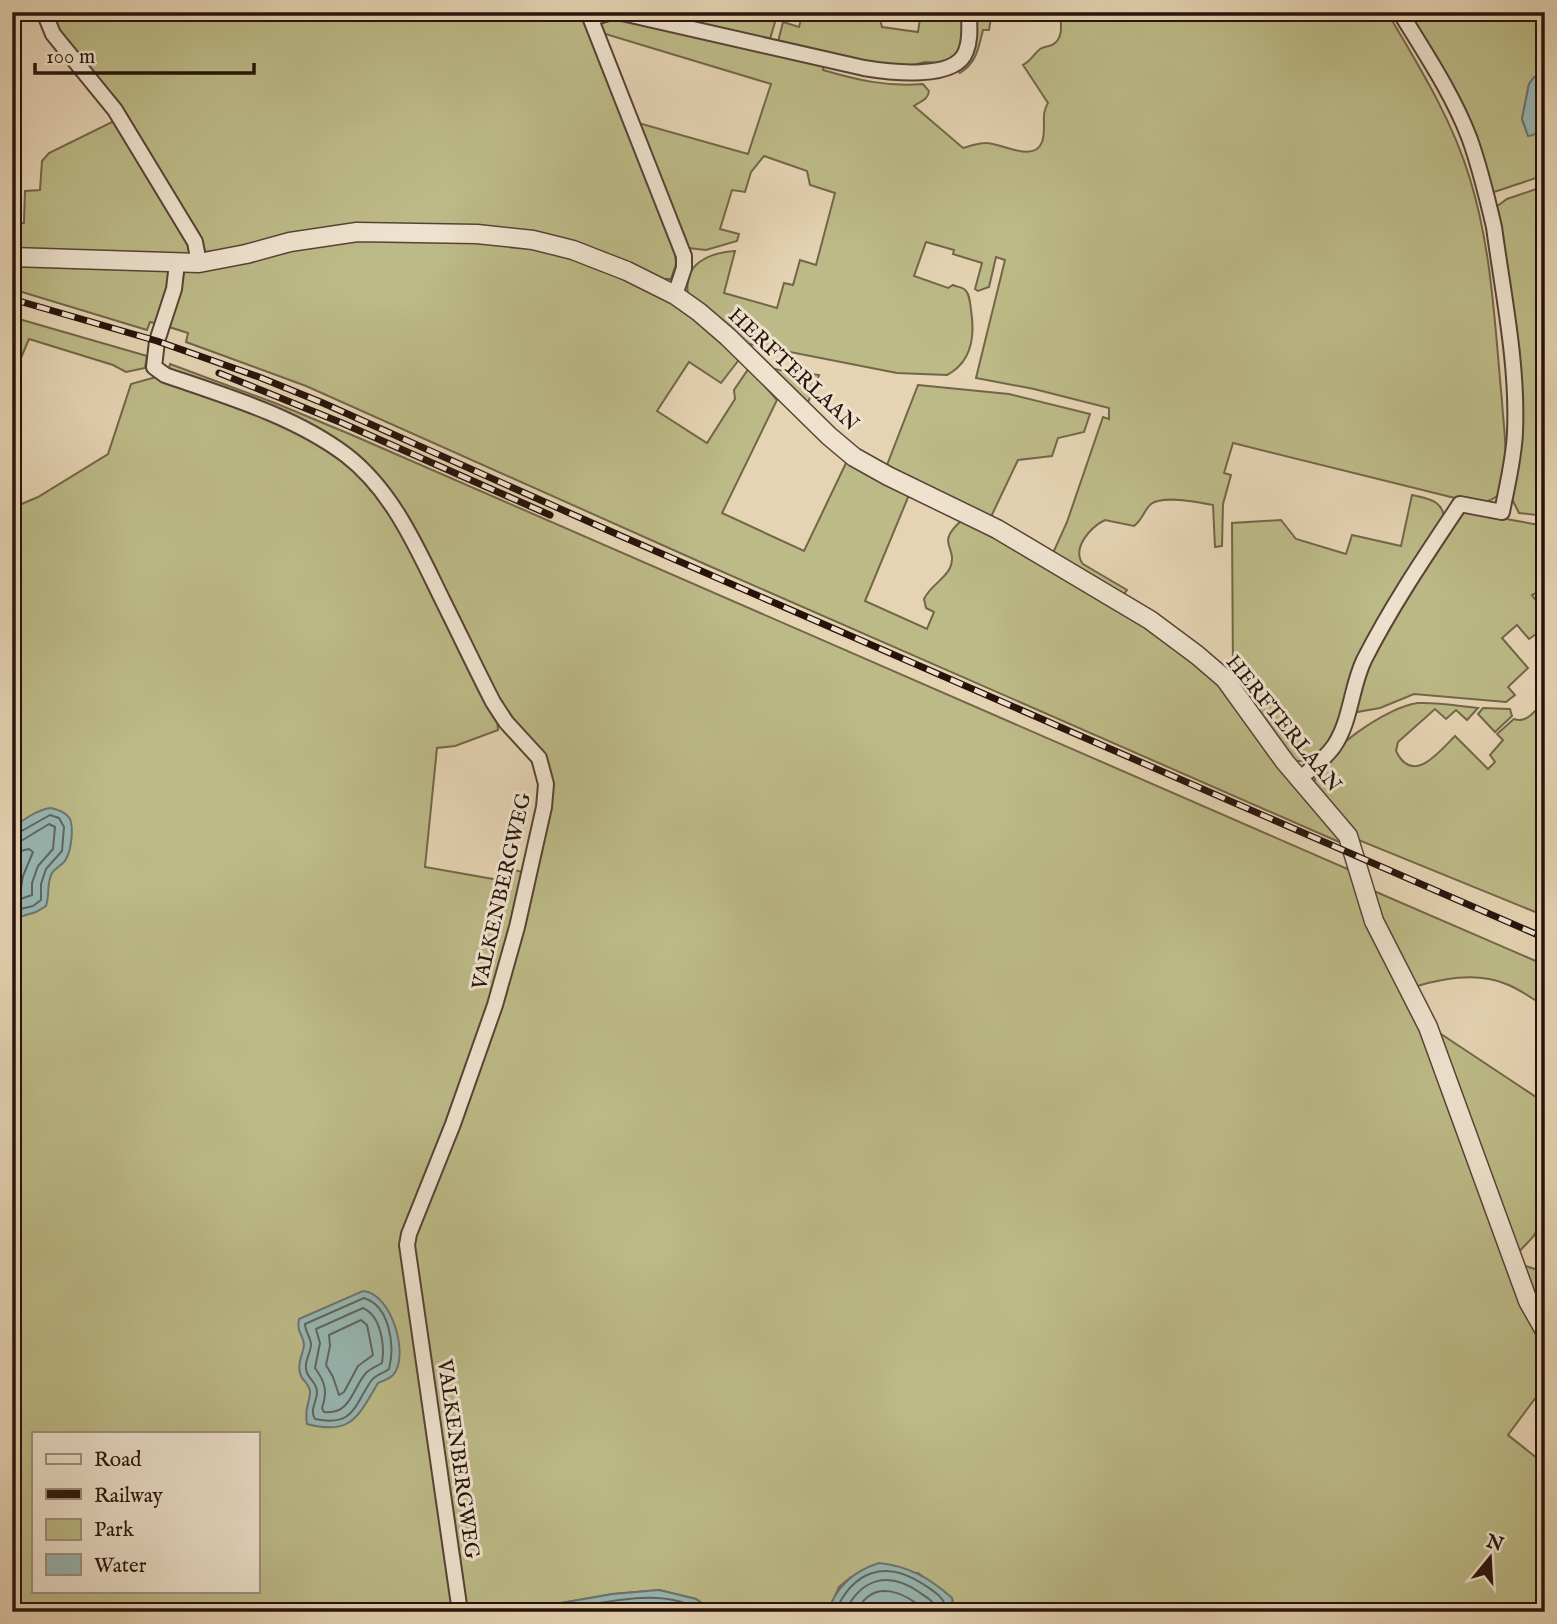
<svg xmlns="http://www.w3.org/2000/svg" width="1557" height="1624" viewBox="0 0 1557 1624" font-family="'IM FELL English',serif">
	<rect width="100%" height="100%" fill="#e5d3b3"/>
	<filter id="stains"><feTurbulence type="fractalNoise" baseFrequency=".00286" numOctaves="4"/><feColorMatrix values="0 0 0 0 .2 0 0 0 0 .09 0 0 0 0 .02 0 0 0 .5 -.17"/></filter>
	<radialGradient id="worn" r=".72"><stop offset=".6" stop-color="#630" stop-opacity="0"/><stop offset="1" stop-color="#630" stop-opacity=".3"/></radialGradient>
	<g fill="#bcba87" stroke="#726649" stroke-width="2" fill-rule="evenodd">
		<polygon points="52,12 580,12 675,254 676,264 671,279 660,279 464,227 206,252 98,79 52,21"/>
		<polygon points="644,12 778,12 770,39 767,40"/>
		<polygon points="803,12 878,12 882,27 918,32 921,12 960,12 964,28 962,51 947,63 925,62 905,67 866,62 778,42 783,22 799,27"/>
		<path d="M972,12H992L989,30H983C978,49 977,62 960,73L958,70L963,65Z"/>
		<path d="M1060,12H1153L1154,14L1158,12H1387C1419,66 1452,119 1470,179C1492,250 1495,328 1502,401C1503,423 1511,473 1500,492C1493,504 1478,503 1467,501L1233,443L1224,473L1231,475L1223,504L1222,546L1215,547L1213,505C1198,502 1163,495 1151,504C1144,510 1143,519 1134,526L1105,520C1091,527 1071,548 1083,564L1127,590L1124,594L1053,553L1067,522L1103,417L1109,419V408L1034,389L976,378L1005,260L996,257L989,287L978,291L975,289L982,263L953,254L954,250L926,242L914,276L948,288L953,285C957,287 961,287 964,289C970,293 970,303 971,310C975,335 972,362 947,375L897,373L744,343L688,294C683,264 708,253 735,251L724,293L777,308L784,283L793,285L800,260L816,265L835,193L810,185L807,171L764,156L751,172L745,192L732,190L720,229L739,234L737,241L706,250L688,248L635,122L748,154L771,84L602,33L600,23L608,17L824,63L823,70C857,80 887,87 923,84L929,91C928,100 921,101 914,106L963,148C970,146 978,143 985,143C1000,142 1034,164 1042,142C1047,128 1040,115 1048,103L1023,65C1031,61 1033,55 1040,49C1045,46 1047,47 1052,45C1064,39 1061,24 1060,12Z"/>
		<polygon points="1418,12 1543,12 1545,81 1541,79 1529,84 1522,119 1528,135 1541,131 1545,114 1545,175 1491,193 1410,19"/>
		<polygon points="114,121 193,254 179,256 12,252 12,223 24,223 25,191 40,190 42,161 49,153"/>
		<polygon points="1545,186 1545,516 1519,513 1511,497 1517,471 1496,207 1507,199"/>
		<path d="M405,236L522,245L585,260L680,307L737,355L738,361L721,383L689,362L657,411L707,443L735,399L734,390L749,368L777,400L722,513L804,551L847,461L909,495L865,601L927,629L934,612L926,608L924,599C930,586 944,580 950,568C959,546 934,545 961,521L1028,555L1109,603L1183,654L1222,686L1346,845L707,565L306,386L186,342L188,333L166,326L185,270L301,246Z"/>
		<polygon points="12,262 166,269 171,275 158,324 150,322 147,330 12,289"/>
		<polygon points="12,317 147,356 145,368 126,372 113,365 29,339 12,379"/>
		<polygon points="170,364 275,403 352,435 1352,871 1361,911 1420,1029 1545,1344 1545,1385 1508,1435 1538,1459 1545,1452 1545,1612 954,1612 952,1598 918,1573 851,1577 839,1587 828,1612 713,1612 696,1599 659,1590 613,1594 509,1612 464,1612 411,1247 455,1127 549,787 501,709 419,542 353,457 168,372"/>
		<polygon points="766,368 819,375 805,410"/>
		<path d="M156,377L216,397L308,437L355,469L390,510L497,719L498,730L455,746L437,748L425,867L499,880L503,867L526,873L476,1051L404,1238L457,1612H12V508L38,497L108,454L131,384ZM33,1433H257V1591H33Z"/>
		<polygon points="918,385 1009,394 1090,414 1084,432 1058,438 1052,456 1018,460 989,521 887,465"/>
		<path d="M1412,495C1428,499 1444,500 1444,520L1403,581L1335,737L1311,761H1294L1233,676L1232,523L1281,520L1296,539L1346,554L1352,535L1401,546Z"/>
		<path d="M1461,511L1545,526V588L1532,595L1545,613V628L1529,639L1517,625L1502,638L1528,668L1508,687L1515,695L1506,702L1414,694L1380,708L1357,712C1346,682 1441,542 1461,511Z"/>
		<path d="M1545,701V916L1356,839L1314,783C1319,753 1388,706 1418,703C1437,702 1459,706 1478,708L1467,720L1456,710L1446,719L1435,709L1398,742L1396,751C1413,786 1439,752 1455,736L1488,769L1495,762L1490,755L1503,740L1497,734L1514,719C1527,724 1535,710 1545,701Z"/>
		<polygon points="1483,708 1510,709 1512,716 1495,732 1478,714"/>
		<path d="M1367,888L1545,965V1006C1532,999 1520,989 1506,984C1478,972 1443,978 1414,987Z"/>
		<path d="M1435,1030L1545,1103C1545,1136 1552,1206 1535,1234C1532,1239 1522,1248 1517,1254Z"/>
		<polygon points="1522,1265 1545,1272 1545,1316"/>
	</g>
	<g fill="#97b7b3" stroke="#6b7570" stroke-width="2">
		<path d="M1534,77L1545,81C1545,97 1549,135 1528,136L1522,119L1529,84Z"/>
		<path d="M51,808C58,810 66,812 70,819C74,829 71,854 64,862C60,866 55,869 52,873C46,884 50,895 46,906L36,912L16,918L12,916V832C18,821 39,809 51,808Z"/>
		<path d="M363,1291C392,1293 410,1357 393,1375C389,1379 383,1381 378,1383C358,1416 352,1436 307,1424C304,1406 310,1404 310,1392C310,1384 301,1380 300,1373C297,1362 303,1355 304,1345C304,1335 296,1333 299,1319Z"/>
		<path d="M879,1563C908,1566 930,1578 952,1598L954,1612H828C836,1586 854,1571 879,1563Z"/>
		<polygon points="659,1590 696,1599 713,1612 509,1612 613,1594"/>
	</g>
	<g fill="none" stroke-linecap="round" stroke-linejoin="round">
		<g stroke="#60655f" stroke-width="2">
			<polyline points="12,834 18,833 50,815 59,818 64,827 62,851 46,869 41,884 41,900 33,906 12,911"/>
			<polyline points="12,843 21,841 49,824 55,827 53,849 38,866 32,883 32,895 12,902"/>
			<polyline points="12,853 29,849 33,852 23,876 21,888 12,891"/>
			<path d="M364,1298C390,1306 395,1346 389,1369C383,1374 376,1374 371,1381C354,1406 354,1427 315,1419C309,1409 317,1403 317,1392C317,1383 310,1380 307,1373C303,1363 310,1355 311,1345C311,1337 305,1332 305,1324Z"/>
			<path d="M363,1308C381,1316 385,1345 382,1363C377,1366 371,1368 367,1372C352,1387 352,1415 324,1412L322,1408C328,1391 325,1382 315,1368L320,1343L316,1329Z"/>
			<polygon points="361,1320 367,1325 373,1355 358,1366 344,1392 339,1395 333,1377 326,1365 330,1346 329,1335"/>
			<path d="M551,1612C593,1605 665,1584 701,1612"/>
			<polyline points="605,1612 657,1606 681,1612"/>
			<path d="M835,1612C853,1571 885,1559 923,1584C935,1592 945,1597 947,1612"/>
			<path d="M845,1612C861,1578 888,1571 919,1592C927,1598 936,1602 938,1612"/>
			<path d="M856,1612C874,1576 905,1593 928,1612"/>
		</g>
		<defs>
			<g id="minor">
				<polyline points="44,12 53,34 115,110 195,242 199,263"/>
				<polyline points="588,12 684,256 684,268 675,295"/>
				<path d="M591,18L608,13H622L864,68C888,72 956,81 966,51C971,39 969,25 969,12"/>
				<path d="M177,263L174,289L157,341L154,367L165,375C226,396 294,416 346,455C393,491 418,550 443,601C460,635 476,669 493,702L506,722L539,758L546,784L544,807L517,927L495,1005L453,1124L409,1234L407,1245L460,1612"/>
				<path d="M1299,779C1311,769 1325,759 1334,746C1351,721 1351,687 1364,660C1392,605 1426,555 1460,504L1502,512C1507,486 1514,459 1515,432C1518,364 1503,294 1494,227C1487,197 1480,167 1469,137C1452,93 1425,53 1400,12"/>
			</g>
			<polyline id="tertiary" points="12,257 199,263 246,254 290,242 357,232 477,234 533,240 573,250 627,271 675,295 699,312 728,337 829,436 854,457 888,476 997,529 1150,620 1197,655 1225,679 1285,762 1348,836 1374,921 1428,1027 1528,1301 1545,1331"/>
		</defs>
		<use href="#minor" stroke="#574335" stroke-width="18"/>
		<use href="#tertiary" stroke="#574335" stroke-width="21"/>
		<use href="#minor" stroke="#eee2ce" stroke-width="14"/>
		<use href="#tertiary" stroke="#eee2ce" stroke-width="18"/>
		<defs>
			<g id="rail">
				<polyline points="12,299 157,341 259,377 323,403 621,536 1545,938"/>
				<polyline points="219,373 342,423 550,515"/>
			</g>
		</defs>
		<use href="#rail" stroke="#28130b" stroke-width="7"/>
		<use href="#rail" stroke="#eee2ce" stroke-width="4.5" stroke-dasharray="13" stroke-linecap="butt"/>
	</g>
	<g text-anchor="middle" stroke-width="6" stroke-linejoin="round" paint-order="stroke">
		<g font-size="21" fill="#28130b" stroke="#eee2ce">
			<text transform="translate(794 369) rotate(43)" y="7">HERFTERLAAN</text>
			<text transform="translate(1284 723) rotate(51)" y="7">HERFTERLAAN</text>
			<text transform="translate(501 891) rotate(-77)" y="7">VALKENBERGWEG</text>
			<text transform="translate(459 1459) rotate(82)" y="7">VALKENBERGWEG</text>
		</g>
	</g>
	<rect width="1557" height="1624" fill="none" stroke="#e5d3b3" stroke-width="42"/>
	<rect x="14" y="14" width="1529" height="1596" fill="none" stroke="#28130b" stroke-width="3.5"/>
	<rect x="21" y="21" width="1515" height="1582" fill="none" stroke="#28130b" stroke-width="2"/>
	<rect x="32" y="1432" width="228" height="161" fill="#eee2ce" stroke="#9f8f80" stroke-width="2"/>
	<rect x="46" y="1454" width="35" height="10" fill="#eee2ce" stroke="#9f8f80" stroke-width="2"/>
	<text x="94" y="1466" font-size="21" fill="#28130b">Road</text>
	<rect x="46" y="1489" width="35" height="10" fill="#28130b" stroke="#9f8f80" stroke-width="2"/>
	<text x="94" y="1502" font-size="21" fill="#28130b">Railway</text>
	<rect x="46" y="1519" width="35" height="21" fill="#bcba87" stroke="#9f8f80" stroke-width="2"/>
	<text x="94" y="1536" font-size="21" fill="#28130b">Park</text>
	<rect x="46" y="1554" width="35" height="21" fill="#97b7b3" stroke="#9f8f80" stroke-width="2"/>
	<text x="94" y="1572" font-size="21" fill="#28130b">Water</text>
	<g transform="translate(1490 1558) rotate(18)" stroke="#eee2ce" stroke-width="5" paint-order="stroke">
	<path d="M0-5L12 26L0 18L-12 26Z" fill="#28130b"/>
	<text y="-10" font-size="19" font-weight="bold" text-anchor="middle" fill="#28130b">N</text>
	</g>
	<path d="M35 63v10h219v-10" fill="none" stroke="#28130b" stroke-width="3.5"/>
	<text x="46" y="63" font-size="21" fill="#28130b" stroke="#eee2ce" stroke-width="5" paint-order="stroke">100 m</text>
	<rect width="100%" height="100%" filter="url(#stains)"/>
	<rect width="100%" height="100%" fill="url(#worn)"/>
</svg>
